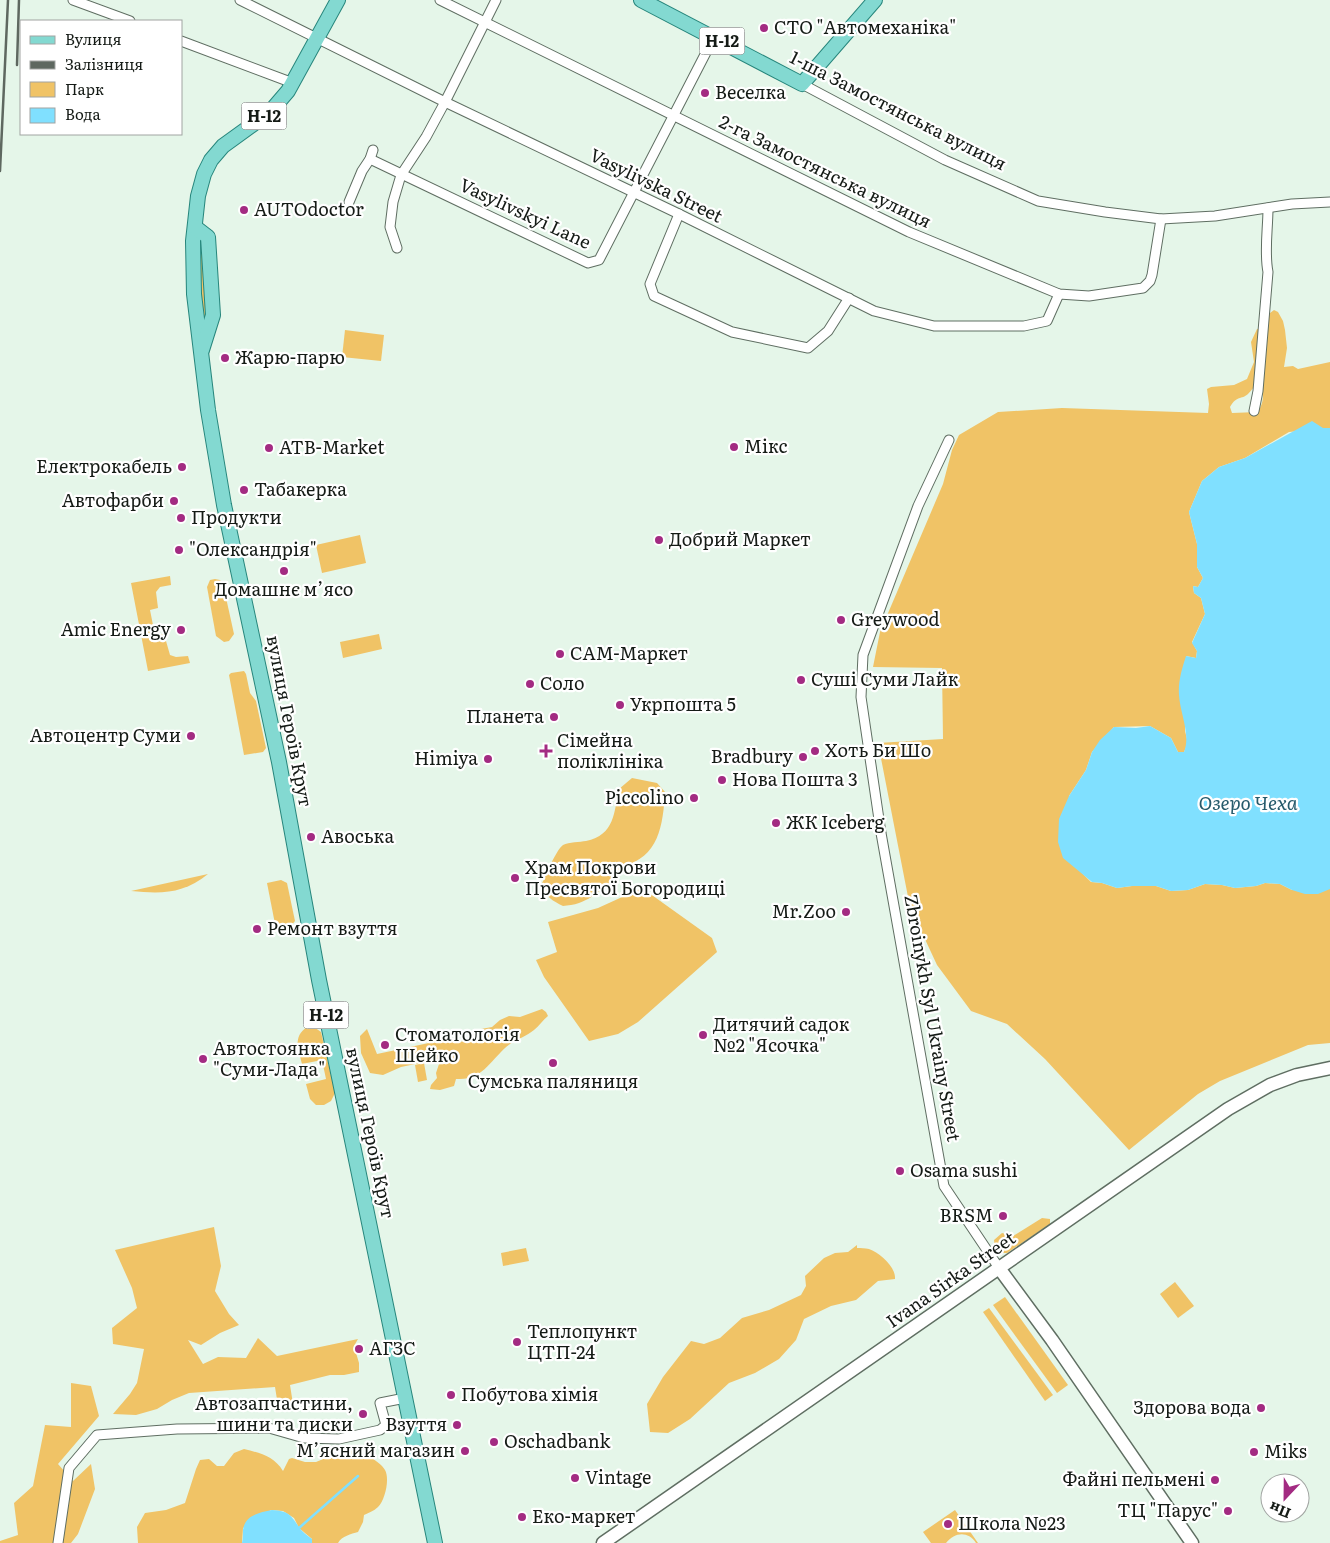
<svg xmlns="http://www.w3.org/2000/svg" width="1330" height="1543" viewBox="0 0 1330 1543" font-family="Literata,serif">
	<rect width="100%" height="100%" fill="#e5f6e9"/>
	<g fill="#f0c366" fill-rule="evenodd">
		<polygon points="199,237 203,241 206,319 203,319"/>
		<path d="M1274,310L1278,312L1283,321L1285,330L1287,348L1284,367L1293,366L1298,369L1330,362V428L1289,432L1245,458L1219,467L1202,481L1189,512L1197,544V567L1203,578L1198,587L1193,586L1194,593L1201,598L1205,614L1192,642L1197,651L1196,658L1186,656L1185,731L1188,743L1184,752H1178L1171,738L1150,726L1114,727L1092,752L1086,770L1069,796L1079,870L1091,882L1102,883L1117,888L1132,886H1156L1171,891L1188,890L1205,884L1222,885L1235,888L1256,886L1265,883L1280,884L1292,890L1330,889V1043L1308,1045L1220,1081L1198,1094L1129,1150L1045,1059L1007,1024L971,1011L937,965L910,907L878,743L943,739L942,668L873,667L880,632L943,484L952,450L959,435L998,412L1062,408L1208,413L1209,404L1207,389L1211,387L1234,385L1247,379L1254,362L1251,342L1257,329L1262,328L1270,313ZM1258,385C1266,394 1263,403 1258,412L1232,413L1230,407C1237,395 1241,400 1248,394C1252,390 1253,387 1258,385Z"/>
		<polygon points="345,330 384,335 381,361 342,357"/>
		<polygon points="360,535 366,563 322,573 316,545"/>
		<polygon points="170,576 171,585 160,587 156,592 158,608 150,610 153,625 156,624 158,635 164,634 170,655 176,657 188,656 190,663 148,671 131,583"/>
		<polygon points="215,579 220,580 223,584 234,634 229,641 224,642 216,636 207,587 210,580"/>
		<polygon points="379,634 382,649 343,658 340,642"/>
		<polygon points="244,671 246,674 250,693 256,701 266,748 263,752 244,755 229,675 231,673"/>
		<path d="M632,778L657,783L665,792C663,825 659,858 622,866C614,881 596,897 579,903C574,905 568,905 563,906C553,901 546,897 541,886C545,877 556,850 563,845C569,842 580,842 586,841C615,835 614,812 619,789Z"/>
		<path d="M208,874C183,894 162,894 131,891Z"/>
		<polygon points="281,880 287,883 295,921 291,926 276,929 267,883"/>
		<polygon points="642,888 712,938 717,952 638,1022 618,1034 589,1041 544,977 536,960 557,952 548,922 598,908"/>
		<path d="M542,1009L546,1012L548,1016C543,1020 539,1026 534,1030C527,1036 517,1039 510,1044C491,1058 484,1081 456,1079L454,1086L440,1090L430,1089L431,1085L437,1078L436,1073L439,1064L430,1061L401,1067L383,1075L370,1073L361,1053L360,1036L367,1029L377,1054L443,1040L461,1042L481,1029L492,1027L500,1020L509,1016L520,1017Z"/>
		<path d="M307,1027H314L321,1032L335,1093L331,1101L324,1105H316L310,1099L306,1084L326,1079L322,1060L302,1064C299,1050 292,1037 307,1027Z"/>
		<polygon points="424,1063 427,1080 418,1082 415,1065"/>
		<polygon points="1042,1218 1050,1219 1050,1224 1007,1253 1000,1253 995,1249 994,1240 1002,1233 1013,1236"/>
		<polygon points="214,1227 221,1266 215,1291 229,1314 239,1325 220,1333 201,1345 188,1340 203,1364 218,1357 246,1358 258,1338 277,1356 358,1339 354,1346 359,1363 359,1372 344,1375 330,1375 290,1385 293,1404 279,1412 275,1387 189,1393 172,1400 157,1409 136,1415 113,1414 130,1394 137,1383 144,1349 113,1344 112,1328 137,1308 132,1288 115,1250"/>
		<path d="M857,1245V1248C861,1248 865,1248 869,1249C880,1253 896,1267 895,1279L878,1281L856,1300L831,1306L804,1319L796,1340L779,1359L755,1373L729,1383L690,1419L668,1433L650,1432L647,1404L663,1377L691,1341L704,1344L720,1338L742,1318L769,1310L801,1295L806,1286L805,1276L824,1258L835,1253L848,1252Z"/>
		<polygon points="526,1248 529,1261 503,1266 501,1253"/>
		<polygon points="1175,1282 1194,1306 1178,1318 1160,1294"/>
		<polygon points="1005,1297 1068,1385 1057,1393 993,1305"/>
		<polygon points="989,1308 1053,1395 1045,1401 983,1312"/>
		<polygon points="71,1383 91,1386 99,1416 58,1464 73,1481 91,1464 95,1489 78,1534 71,1543 0,1543 0,1541 18,1535 14,1503 33,1486 45,1425 71,1427"/>
		<path d="M244,1449C260,1453 274,1456 283,1471L289,1459L292,1458L305,1462H316L328,1457H338L347,1450C358,1451 379,1459 385,1470C390,1479 385,1500 378,1507C374,1511 368,1513 364,1515L363,1522L358,1532C351,1534 342,1536 338,1543H312V1539L299,1528L294,1518L283,1511L271,1510L243,1528L242,1543H138L137,1527L145,1513L166,1510L185,1503L196,1469L200,1460L209,1459L217,1466H224L234,1453Z"/>
		<path d="M955,1510L978,1543H976C968,1531 955,1532 946,1543H931L923,1532Z"/>
	</g>
	<g fill="#80e0ff">
		<path d="M1312,421L1323,428H1330V889L1318,894H1305L1292,890L1280,884L1265,883L1256,886L1235,888L1222,885L1205,884L1188,890L1171,891L1156,886H1132L1117,888L1102,883L1092,882L1063,858L1058,842L1059,819L1069,796L1086,770L1092,752L1100,740L1114,727L1136,728L1150,726L1171,738L1178,752H1184C1191,735 1180,713 1179,695C1178,681 1182,669 1186,656L1196,658L1197,651L1192,643L1205,614L1201,598L1194,593L1193,586L1198,587L1203,578L1197,567V544L1189,512L1202,481L1219,467L1245,458Z"/>
		<path d="M272,1510C288,1511 290,1514 299,1527C302,1532 307,1535 312,1539V1543H242C243,1539 243,1535 243,1530C245,1515 258,1513 272,1510Z"/>
	</g>
	<g fill="none" stroke-linecap="round" stroke-linejoin="round">
		<polyline stroke="#80e0ff" stroke-width="2.5" points="299,1528 358,1476"/>
		<defs>
			<g id="street">
				<polyline points="73,0 130,21"/>
				<polyline points="240,0 445,102 679,214 874,311 934,326 1024,326 1047,321 1059,294"/>
				<polyline points="440,0 909,232 1059,294 1089,296 1143,288 1150,281 1152,275 1161,219"/>
				<polyline points="181,41 293,83"/>
				<polyline points="802,84 945,160 1038,201 1105,212 1161,219 1215,216 1292,204 1330,202"/>
				<polyline points="370,159 588,263 599,260 714,37"/>
				<polyline points="349,202 362,171 370,159 373,150"/>
				<polyline points="679,214 650,284 654,296 732,332 808,348 828,331 849,298"/>
				<polyline points="397,248 390,227 393,202 401,175 426,137 445,102 496,0"/>
				<path d="M1254,411L1258,391L1268,272C1264,252 1268,229 1268,208"/>
				<polyline points="949,440 918,506 863,655 861,697 881,833 944,1186 999,1268"/>
				<polyline points="58,1543 69,1468 97,1435 177,1429 269,1428 304,1438 339,1439 380,1430 386,1425 380,1403 405,1398"/>
			</g>
			<g id="secondary">
				<polyline points="999,1268 1052,1340 1192,1543"/>
				<polyline points="603,1543 1228,1109 1270,1085 1297,1075 1330,1068"/>
			</g>
			<g id="primary">
				<polyline points="338,0 288,91 270,112 223,146 211,160 204,174 198,196 193,241 194,294 208,410 224,505 279,762 319,980 435,1543"/>
				<polyline points="641,0 802,84 875,0"/>
				<polyline points="195,227 208,237 213,315 202,350"/>
			</g>
		</defs>
		<use href="#street" stroke="#5f6e62" stroke-width="11"/>
		<use href="#secondary" stroke="#5f6e62" stroke-width="15"/>
		<use href="#primary" stroke="#27867c" stroke-width="16"/>
		<use href="#street" stroke="#fff" stroke-width="9"/>
		<use href="#secondary" stroke="#fff" stroke-width="12"/>
		<use href="#primary" stroke="#83d9d1" stroke-width="14"/>
		<g stroke="#5e6860" stroke-width="2.5">
			<polyline points="17,65 19,0"/>
			<polyline points="0,171 8,0"/>
		</g>
	</g>
	<g fill="#a32b82" stroke="#fff" stroke-width="2">
		<circle cx="764" cy="28" r="5"/>
		<circle cx="705" cy="93" r="5"/>
		<circle cx="244" cy="210" r="5"/>
		<circle cx="225" cy="358" r="5"/>
		<circle cx="734" cy="447" r="5"/>
		<circle cx="269" cy="448" r="5"/>
		<circle cx="182" cy="467" r="5"/>
		<circle cx="244" cy="490" r="5"/>
		<circle cx="174" cy="501" r="5"/>
		<circle cx="181" cy="518" r="5"/>
		<circle cx="659" cy="540" r="5"/>
		<circle cx="179" cy="550" r="5"/>
		<circle cx="284" cy="571" r="5"/>
		<circle cx="841" cy="620" r="5"/>
		<circle cx="181" cy="630" r="5"/>
		<circle cx="560" cy="654" r="5"/>
		<circle cx="801" cy="680" r="5"/>
		<circle cx="530" cy="684" r="5"/>
		<circle cx="620" cy="705" r="5"/>
		<circle cx="554" cy="717" r="5"/>
		<circle cx="191" cy="736" r="5"/>
		<path d="M543.5 743.5h5v5h5v5h-5v5h-5v-5h-5v-5h5z"/>
		<circle cx="815" cy="751" r="5"/>
		<circle cx="803" cy="757" r="5"/>
		<circle cx="488" cy="759" r="5"/>
		<circle cx="722" cy="780" r="5"/>
		<circle cx="694" cy="798" r="5"/>
		<circle cx="776" cy="823" r="5"/>
		<circle cx="311" cy="837" r="5"/>
		<circle cx="515" cy="878" r="5"/>
		<circle cx="846" cy="912" r="5"/>
		<circle cx="257" cy="929" r="5"/>
		<circle cx="703" cy="1035" r="5"/>
		<circle cx="385" cy="1045" r="5"/>
		<circle cx="203" cy="1059" r="5"/>
		<circle cx="553" cy="1063" r="5"/>
		<circle cx="900" cy="1171" r="5"/>
		<circle cx="1003" cy="1216" r="5"/>
		<circle cx="517" cy="1342" r="5"/>
		<circle cx="359" cy="1349" r="5"/>
		<circle cx="451" cy="1395" r="5"/>
		<circle cx="1261" cy="1408" r="5"/>
		<circle cx="363" cy="1414" r="5"/>
		<circle cx="457" cy="1425" r="5"/>
		<circle cx="494" cy="1442" r="5"/>
		<circle cx="465" cy="1451" r="5"/>
		<circle cx="1254" cy="1452" r="5"/>
		<circle cx="575" cy="1478" r="5"/>
		<circle cx="1215" cy="1480" r="5"/>
		<circle cx="1228" cy="1511" r="5"/>
		<circle cx="522" cy="1517" r="5"/>
		<circle cx="948" cy="1524" r="5"/>
	</g>
	<g text-anchor="middle" stroke-width="4.5" stroke-linejoin="round" paint-order="stroke">
		<g fill="#fff" stroke="#5b5f5c" stroke-width="1">
			<rect x="699.5" y="27.5" width="45" height="27" rx="4"/>
			<rect x="241.5" y="102.5" width="45" height="27" rx="4"/>
			<rect x="303.5" y="1001.5" width="45" height="27" rx="4"/>
		</g>
		<g font-size="16" font-weight="bold" fill="#151b16">
			<text x="722" y="47">Н-12</text>
			<text x="264" y="122">Н-12</text>
			<text x="326" y="1021">Н-12</text>
		</g>
		<g font-size="18" fill="#151b16" stroke="#fff" text-anchor="start">
			<text x="774" y="34">СТО "Автомеханіка"</text>
			<text x="715" y="99">Веселка</text>
			<text x="254" y="216">AUTOdoctor</text>
			<text x="235" y="364">Жарю-парю</text>
			<text x="744" y="453">Мікс</text>
			<text x="279" y="454">ATB-Market</text>
			<text x="172" y="473" text-anchor="end">Електрокабель</text>
			<text x="254" y="496">Табакерка</text>
			<text x="164" y="507" text-anchor="end">Автофарби</text>
			<text x="191" y="524">Продукти</text>
			<text x="669" y="546">Добрий Маркет</text>
			<text x="189" y="556">"Олександрія"</text>
			<text x="284" y="596" text-anchor="middle">Домашнє м’ясо</text>
			<text x="851" y="626">Greywood</text>
			<text x="171" y="636" text-anchor="end">Amic Energy</text>
			<text x="570" y="660">САМ-Маркет</text>
			<text x="811" y="686">Суші Суми Лайк</text>
			<text x="540" y="690">Соло</text>
			<text x="630" y="711">Укрпошта 5</text>
			<text x="544" y="723" text-anchor="end">Планета</text>
			<text x="181" y="742" text-anchor="end">Автоцентр Суми</text>
			<text x="557" y="747">Сімейна<tspan x="557" dy="21">поліклініка</tspan></text>
			<text x="825" y="757">Хоть Би Шо</text>
			<text x="793" y="763" text-anchor="end">Bradbury</text>
			<text x="478" y="765" text-anchor="end">Himiya</text>
			<text x="732" y="786">Нова Пошта 3</text>
			<text x="684" y="804" text-anchor="end">Piccolino</text>
			<text x="786" y="829">ЖК Iceberg</text>
			<text x="321" y="843">Авоська</text>
			<text x="525" y="874">Храм Покрови<tspan x="525" dy="21">Пресвятої Богородиці</tspan></text>
			<text x="836" y="918" text-anchor="end">Mr.Zoo</text>
			<text x="267" y="935">Ремонт взуття</text>
			<text x="713" y="1031">Дитячий садок<tspan x="713" dy="21">№2 "Ясочка"</tspan></text>
			<text x="395" y="1041">Стоматологія<tspan x="395" dy="21">Шейко</tspan></text>
			<text x="213" y="1055">Автостоянка<tspan x="213" dy="21">"Суми-Лада"</tspan></text>
			<text x="553" y="1088" text-anchor="middle">Сумська паляниця</text>
			<text x="910" y="1177">Osama sushi</text>
			<text x="993" y="1222" text-anchor="end">BRSM</text>
			<text x="527" y="1338">Теплопункт<tspan x="527" dy="21">ЦТП-24</tspan></text>
			<text x="369" y="1355">АГЗС</text>
			<text x="461" y="1401">Побутова хімія</text>
			<text x="353" y="1410" text-anchor="end">Автозапчастини,<tspan x="353" dy="21">шини та диски</tspan></text>
			<text x="1251" y="1414" text-anchor="end">Здорова вода</text>
			<text x="447" y="1431" text-anchor="end">Взуття</text>
			<text x="504" y="1448">Oschadbank</text>
			<text x="455" y="1457" text-anchor="end">М’ясний магазин</text>
			<text x="1264" y="1458">Miks</text>
			<text x="585" y="1484">Vintage</text>
			<text x="1205" y="1486" text-anchor="end">Файні пельмені</text>
			<text x="1218" y="1517" text-anchor="end">ТЦ "Парус"</text>
			<text x="532" y="1523">Еко-маркет</text>
			<text x="958" y="1530">Школа №23</text>
		</g>
		<g font-size="18" fill="#151b16" stroke="#fff">
			<text transform="translate(898 111) rotate(27)" y="6">1-ша Замостянська вулиця</text>
			<text transform="translate(825 172) rotate(26)" y="6">2-га Замостянська вулиця</text>
			<text transform="translate(656 186) rotate(26)" y="6">Vasylivska Street</text>
			<text transform="translate(525 214) rotate(25)" y="6">Vasylivskyi Lane</text>
			<text transform="translate(289 721) rotate(79)" y="6">вулиця Героїв Крут</text>
			<text transform="translate(932 1018) rotate(80)" y="6">Zbroinykh Syl Ukrainy Street</text>
			<text transform="translate(370 1133) rotate(78)" y="6">вулиця Героїв Крут</text>
			<text transform="translate(951 1280) rotate(-35)" y="6">Ivana Sirka Street</text>
		</g>
		<g font-size="19" font-style="italic" fill="#255a6b" stroke="#fff">
			<text x="1248" y="810">Озеро Чеха</text>
		</g>
	</g>
	<rect x="20" y="20" width="162" height="115" fill="#ffffff" stroke="#a1a4a2"/>
	<rect x="30" y="36" width="25" height="8" fill="#83d9d1" stroke="#a1a4a2"/>
	<text x="65" y="45" font-size="15" fill="#151b16">Вулиця</text>
	<rect x="30" y="61" width="25" height="8" fill="#5e6860" stroke="#a1a4a2"/>
	<text x="65" y="70" font-size="15" fill="#151b16">Залізниця</text>
	<rect x="30" y="82" width="25" height="15" fill="#f0c366" stroke="#a1a4a2"/>
	<text x="65" y="95" font-size="15" fill="#151b16">Парк</text>
	<rect x="30" y="108" width="25" height="15" fill="#80e0ff" stroke="#a1a4a2"/>
	<text x="65" y="120" font-size="15" fill="#151b16">Вода</text>
	<g transform="translate(1285 1498) rotate(202)"><circle r="24" fill="#ffffff" stroke="#a1a4a2"/>
	<path d="M0-4L9 19L0 12L-9 19Z" fill="#a32b82"/>
	<text y="-8" font-size="14" font-weight="bold" text-anchor="middle" fill="#151b16">Пн</text>
	</g>
</svg>
